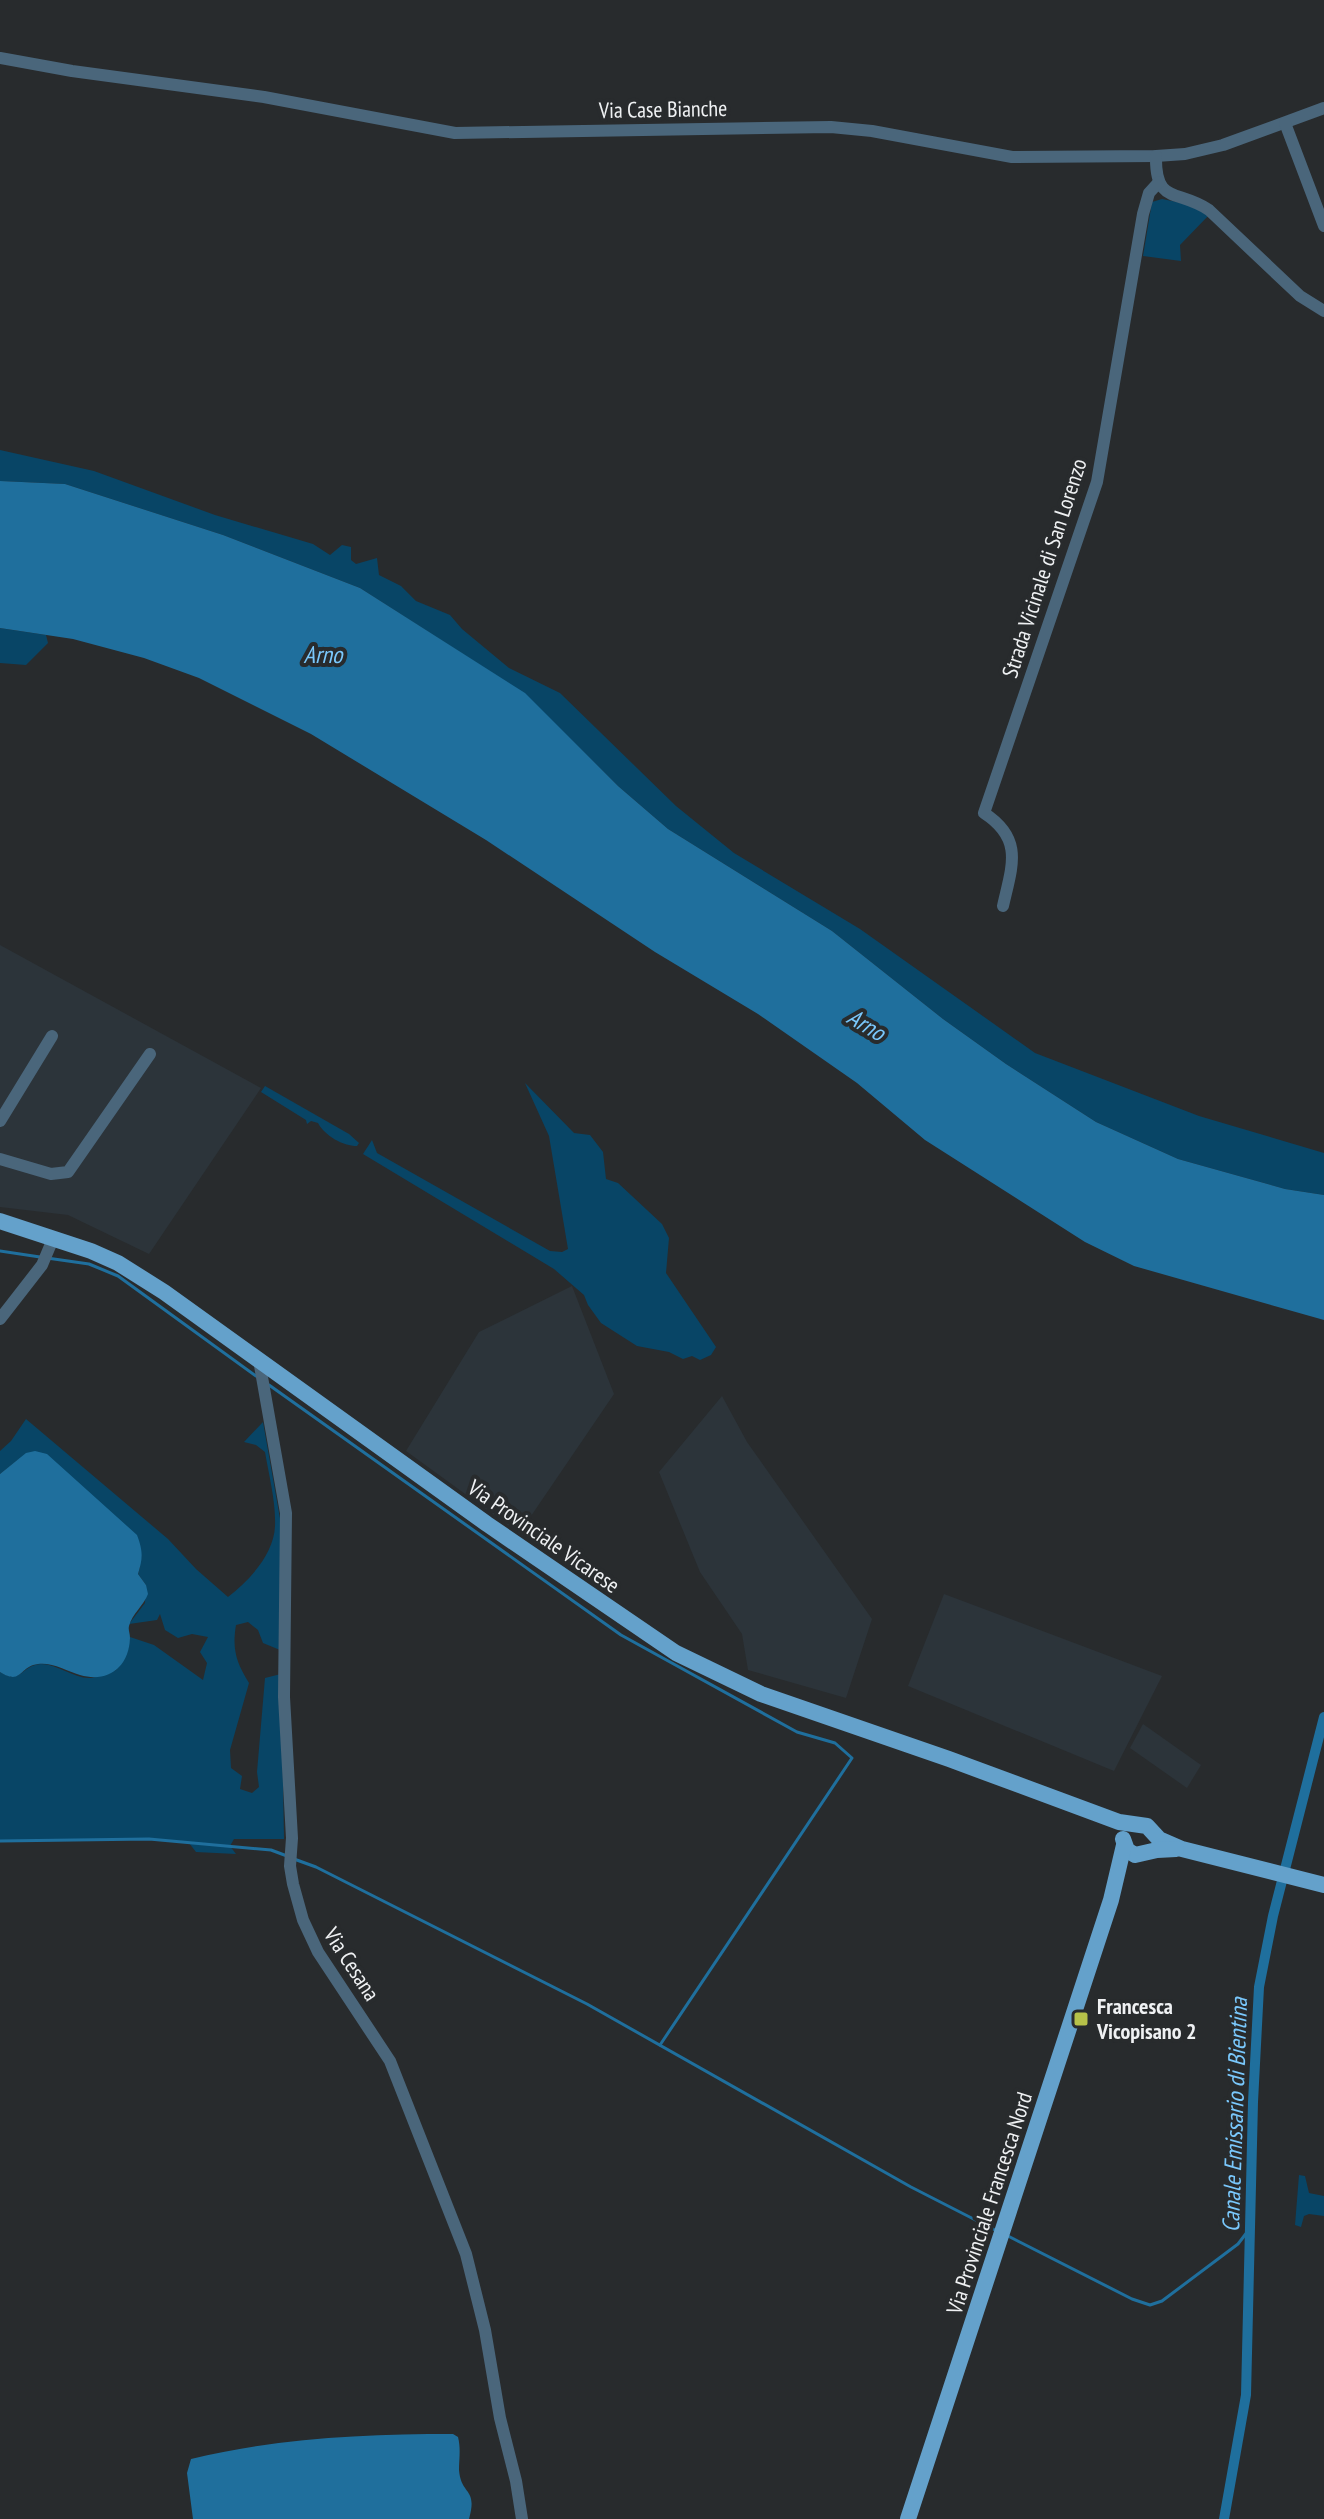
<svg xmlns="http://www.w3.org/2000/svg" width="1324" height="2519" viewBox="0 0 1324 2519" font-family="'PT Sans Narrow',sans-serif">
	<rect width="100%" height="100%" fill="#282b2d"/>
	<g fill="#2c343a">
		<polygon points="0,945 261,1088 149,1254 68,1215 0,1207"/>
		<polygon points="572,1286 614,1394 531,1516 523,1536 406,1451 479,1332"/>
		<polygon points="722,1396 747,1442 872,1619 846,1698 748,1670 742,1634 700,1572 659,1472"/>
		<polygon points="944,1594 1162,1676 1114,1771 908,1686"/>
		<polygon points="1143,1724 1201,1765 1187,1788 1130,1748"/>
	</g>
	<g fill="#084566">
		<polygon points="1162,199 1192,205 1208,216 1180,245 1181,261 1143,256 1152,202"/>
		<polygon points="0,450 94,471 215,515 313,544 330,555 342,545 351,547 351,560 356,564 377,558 379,575 401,586 416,601 450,615 462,629 509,668 560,693 676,806 734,853 860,929 1035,1053 1199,1116 1324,1153 1324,1195 1285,1189 1178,1159 1096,1122 1006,1064 943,1019 832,931 668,829 618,786 525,694 360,588 223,535 65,484 0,481"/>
		<polygon points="0,628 46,635 48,643 26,665 0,663"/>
		<polygon points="525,1083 574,1133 590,1135 603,1152 606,1179 618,1183 662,1224 669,1238 666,1273 716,1347 711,1355 700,1360 692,1356 683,1359 669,1352 637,1346 601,1323 588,1305 584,1295 554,1269 363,1154 372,1140 377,1153 550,1251 562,1252 568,1249 549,1136"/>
		<path d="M265,1086L349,1134L359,1143L357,1146C343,1146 325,1136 318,1123L311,1121L307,1124L306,1120L261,1092Z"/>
		<path d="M26,1419L168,1539L196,1569L228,1597C249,1581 274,1554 275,1526C276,1502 269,1476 265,1452L256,1445L244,1442L263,1422L281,1524L280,1650L263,1643L258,1630L248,1622L236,1625C232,1649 236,1662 249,1683L230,1750L231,1768L242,1776L240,1789L252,1793L259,1787L257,1772L265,1678L281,1674L284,1839H234L230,1846L236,1854L196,1852L189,1843L149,1839L0,1841V1672C22,1685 21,1665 41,1664C58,1664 74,1679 91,1678C99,1677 109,1672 116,1670L128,1649L130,1637L154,1645L203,1680L207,1663L200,1652L208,1637L192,1634L178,1638L165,1630L160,1614L157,1620L129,1624L145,1603L146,1585L138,1574L140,1567L136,1535L110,1513L19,1459L0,1474V1451L11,1441Z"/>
		<polygon points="1299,2175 1305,2176 1309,2193 1324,2196 1324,2216 1309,2214 1304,2216 1301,2227 1295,2225"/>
	</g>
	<g fill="#1f6f9d">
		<polygon points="0,481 65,484 223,535 360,588 525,693 618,786 668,829 832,931 943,1019 1006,1064 1096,1122 1178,1159 1285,1189 1324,1195 1324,1320 1134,1266 1085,1242 925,1140 857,1083 758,1014 655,952 486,840 311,734 199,678 144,658 73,639 0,628"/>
		<path d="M35,1451L47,1454L137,1535C143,1551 143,1558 138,1574L146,1585L148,1594C144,1605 132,1614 129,1626C128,1630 130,1633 130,1638C129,1668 107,1683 80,1675C67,1671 52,1662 38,1664C19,1666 22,1686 0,1672V1474L26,1453Z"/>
		<path d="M453,2434L458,2437C461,2449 459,2459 459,2470C461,2496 478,2487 469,2519H193L187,2473L191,2459C276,2438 365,2434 453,2434Z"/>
	</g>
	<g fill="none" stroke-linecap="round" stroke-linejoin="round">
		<g stroke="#1f6f9d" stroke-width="3">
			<polyline points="0,1251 40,1257"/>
			<polyline points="47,1258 89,1264 118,1276 256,1376"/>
			<polyline points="269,1385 621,1635 797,1732 835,1743 852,1758 660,2045"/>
			<polyline points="0,1841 149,1839 271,1850 287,1856"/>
			<polyline points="294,1859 316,1867 587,2004 911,2187 997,2231"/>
			<polyline points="1008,2236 1132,2299 1150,2305 1162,2301 1238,2244 1251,2227"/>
		</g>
		<polyline stroke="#1f6f9d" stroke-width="10" points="1224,2519 1246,2395 1253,2102 1259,1987 1273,1916 1324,1717"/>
		<g stroke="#4a667b" stroke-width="12">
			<polyline points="0,58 72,71 264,97 455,133 831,127 872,131 1012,157 1156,156 1185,154 1223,145 1324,108"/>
			<polyline points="1285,123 1324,226"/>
			<path d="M1156,156C1155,205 1178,189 1209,210L1300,296L1324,311"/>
			<path d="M1003,906C1012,866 1024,839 984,813L1097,482L1143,214L1149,193L1159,182"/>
			<polyline points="0,1121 52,1036"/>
			<polyline points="0,1159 51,1174 68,1172 150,1054"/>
			<polyline points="0,1319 42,1265 53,1239"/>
			<polyline points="259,1360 286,1513 284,1697 292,1838 290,1866 293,1884 303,1920 318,1952 390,2061 466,2254 485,2330 500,2418 516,2481 522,2519"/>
		</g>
		<g stroke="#64a1cb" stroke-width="16">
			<polyline points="0,1221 91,1251 118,1263 164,1292 487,1524 676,1653 761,1694 949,1759 1119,1822 1147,1826 1159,1839 1182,1849 1324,1885"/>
			<polyline points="1123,1839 1127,1850 1135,1855 1157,1850 1176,1849"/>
			<polyline points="908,2519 1111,1900 1124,1845"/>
		</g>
	</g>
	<rect fill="#b6c149" stroke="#282b2d" stroke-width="3" x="1073" y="2011" width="16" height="16" rx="4"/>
	<g text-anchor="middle" stroke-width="8" stroke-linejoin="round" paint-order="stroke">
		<g font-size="22" fill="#eff1f3" stroke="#282b2d">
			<text transform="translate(663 109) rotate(-1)" y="8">Via Case Bianche</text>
			<text transform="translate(1044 568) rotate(-72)" y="8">Strada Vicinale di San Lorenzo</text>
			<text transform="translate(544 1536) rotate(35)" y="8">Via Provinciale Vicarese</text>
			<text transform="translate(352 1964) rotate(57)" y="8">Via Cesana</text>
			<text transform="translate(989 2203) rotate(-72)" y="8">Via Provinciale Francesca Nord</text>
		</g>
		<g font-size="22" font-weight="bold" fill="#eff1f3" stroke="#282b2d" text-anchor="start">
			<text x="1097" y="2014">Francesca<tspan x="1097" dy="25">Vicopisano 2</tspan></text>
		</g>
		<g font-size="24" font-style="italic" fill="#7ac8fc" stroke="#282b2d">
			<text x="323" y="663">Arno</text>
			<text transform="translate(866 1025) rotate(31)" y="8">Arno</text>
			<text transform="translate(1235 2115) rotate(-88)" y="8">Canale Emissario di Bientina</text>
		</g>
	</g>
</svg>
